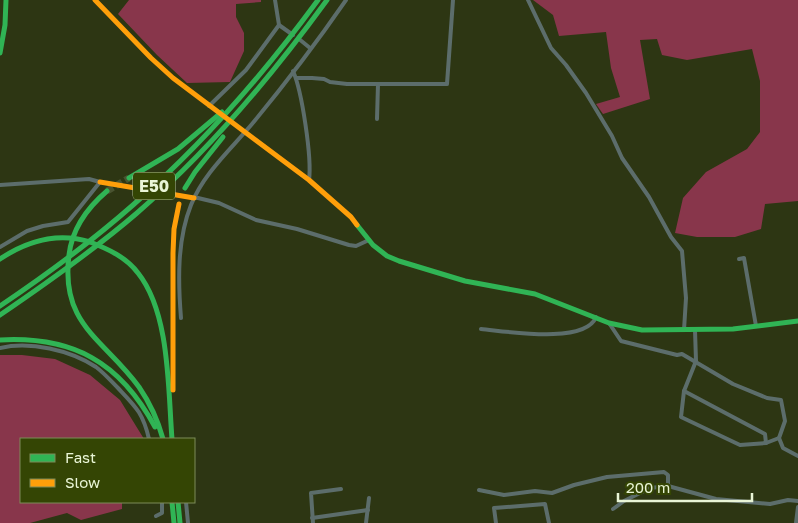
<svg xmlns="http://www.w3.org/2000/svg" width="798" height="523" viewBox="0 0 798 523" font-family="'Golos Text',sans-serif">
	<rect width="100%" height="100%" fill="#2d3613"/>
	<g fill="#88364b">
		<polygon points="129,0 261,0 261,2 236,4 236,17 244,33 244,51 230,82 187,83 157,55 118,14"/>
		<polygon points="533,0 798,0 798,201 765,204 761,229 735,237 697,237 675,233 683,198 706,172 747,149 760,132 760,81 752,49 687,60 662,55 657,39 640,40 650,99 603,114 596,104 620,97 611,68 606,32 559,36 553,15"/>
		<polygon points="0,355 22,355 55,359 90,375 120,400 144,439 21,439 21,502 122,502 122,509 81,520 67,513 30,523 0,523"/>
	</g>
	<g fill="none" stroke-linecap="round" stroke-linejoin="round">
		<polyline stroke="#495330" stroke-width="7" stroke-dasharray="7 3.5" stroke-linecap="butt" points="107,191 129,178"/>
		<g stroke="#5c6d6b" stroke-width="4">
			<polyline points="275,0 279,25 293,35"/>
			<polyline points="528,0 551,48 566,65 586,93 612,136 622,158 649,197 671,237 682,251 686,298 684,330"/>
			<polyline points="299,39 310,48"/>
			<path d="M293,71C302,91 312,158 309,180"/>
			<polyline points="296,78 312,78 324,79 330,82 347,84 447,84 453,0"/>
			<polyline points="209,106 246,70 279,25"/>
			<polyline points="377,119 378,84"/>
			<polyline points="0,185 89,179 100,182 68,222 43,226 27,231 0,247"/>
			<polyline points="194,198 198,198 219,203 256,220 297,229 349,245 356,246 369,240"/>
			<polyline points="739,259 744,258 756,326"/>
			<path d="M181,318C178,281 177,240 191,205C203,174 231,149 252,124C285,84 317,42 346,0"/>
			<polyline points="609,323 621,341 677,355 682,354 733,384 767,398 781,400 785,421 779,438 783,448 798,456"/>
			<path d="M481,329C505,331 585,345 596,317"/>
			<polyline points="695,330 696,361 684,391 681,417 740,445 766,443 779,438"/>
			<path d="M0,348C30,341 70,350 96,367C104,373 111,381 118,388C136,407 143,413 149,439"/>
			<polyline points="684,391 765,434 766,443"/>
			<polyline points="479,490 504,495 535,491 552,493 574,485 607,477 664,472 668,475 668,486"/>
			<polyline points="186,502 188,523"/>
			<polyline points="613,509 624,501 650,488 668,486 716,499 770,504 788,500 798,501"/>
			<polyline points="156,516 162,513 162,502"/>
			<polyline points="312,518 368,510"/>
			<polyline points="313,523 311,493 341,489"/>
			<polyline points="366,523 369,498"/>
			<polyline points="496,523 494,508 545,504 549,523"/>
			<polyline points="796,523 798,507"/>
		</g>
		<g stroke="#30b455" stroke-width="5">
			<polyline points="0,53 5,25 6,0"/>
			<polyline points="129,178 178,149 222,112"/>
			<polyline points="185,188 195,172 223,137"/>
			<path d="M107,191C87,208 72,229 69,255C60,325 104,339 139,387C150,403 158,421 163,439"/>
			<polyline points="357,225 373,245 387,256 399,261 465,281 535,294 609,323 642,330 733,329 798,321"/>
			<path d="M0,259C27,241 58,232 90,242C108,249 126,257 138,273C170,313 168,389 172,439"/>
			<path d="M0,306C46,275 91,242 133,205C203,144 263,75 318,0"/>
			<path d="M0,315C47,283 94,250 137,213C210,150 271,77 327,0"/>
			<path d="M0,340C73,336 120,362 155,427"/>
			<polyline points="172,502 174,523"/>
			<polyline points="178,502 180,523"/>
		</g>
		<g stroke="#ff9f0a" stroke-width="5">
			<polyline points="95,0 151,58 173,78 309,180 351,217 357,225"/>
			<polyline points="100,182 194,198"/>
			<polyline points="173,390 173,253 174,229 179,204"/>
		</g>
	</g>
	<g text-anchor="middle" stroke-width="5" stroke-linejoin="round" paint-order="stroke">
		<rect fill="#344504" stroke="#b3c097" stroke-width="1" x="133" y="172.5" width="42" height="27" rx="4"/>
		<g font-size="16" font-weight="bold" fill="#e9f5d6">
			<text x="154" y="192">E50</text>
		</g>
	</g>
	<rect x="20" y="438" width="175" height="65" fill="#344504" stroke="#7c8b58"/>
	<rect x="30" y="454" width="25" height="8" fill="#30b455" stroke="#7c8b58"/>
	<text x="65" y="463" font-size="15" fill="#e9f5d6">Fast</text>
	<rect x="30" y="479" width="25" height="8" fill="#ff9f0a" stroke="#7c8b58"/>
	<text x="65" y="488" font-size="15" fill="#e9f5d6">Slow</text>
	<path d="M618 493v8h134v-8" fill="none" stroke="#e9f5d6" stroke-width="2.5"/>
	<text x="626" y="493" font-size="15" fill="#e9f5d6" stroke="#344504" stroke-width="4" paint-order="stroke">200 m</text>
</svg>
